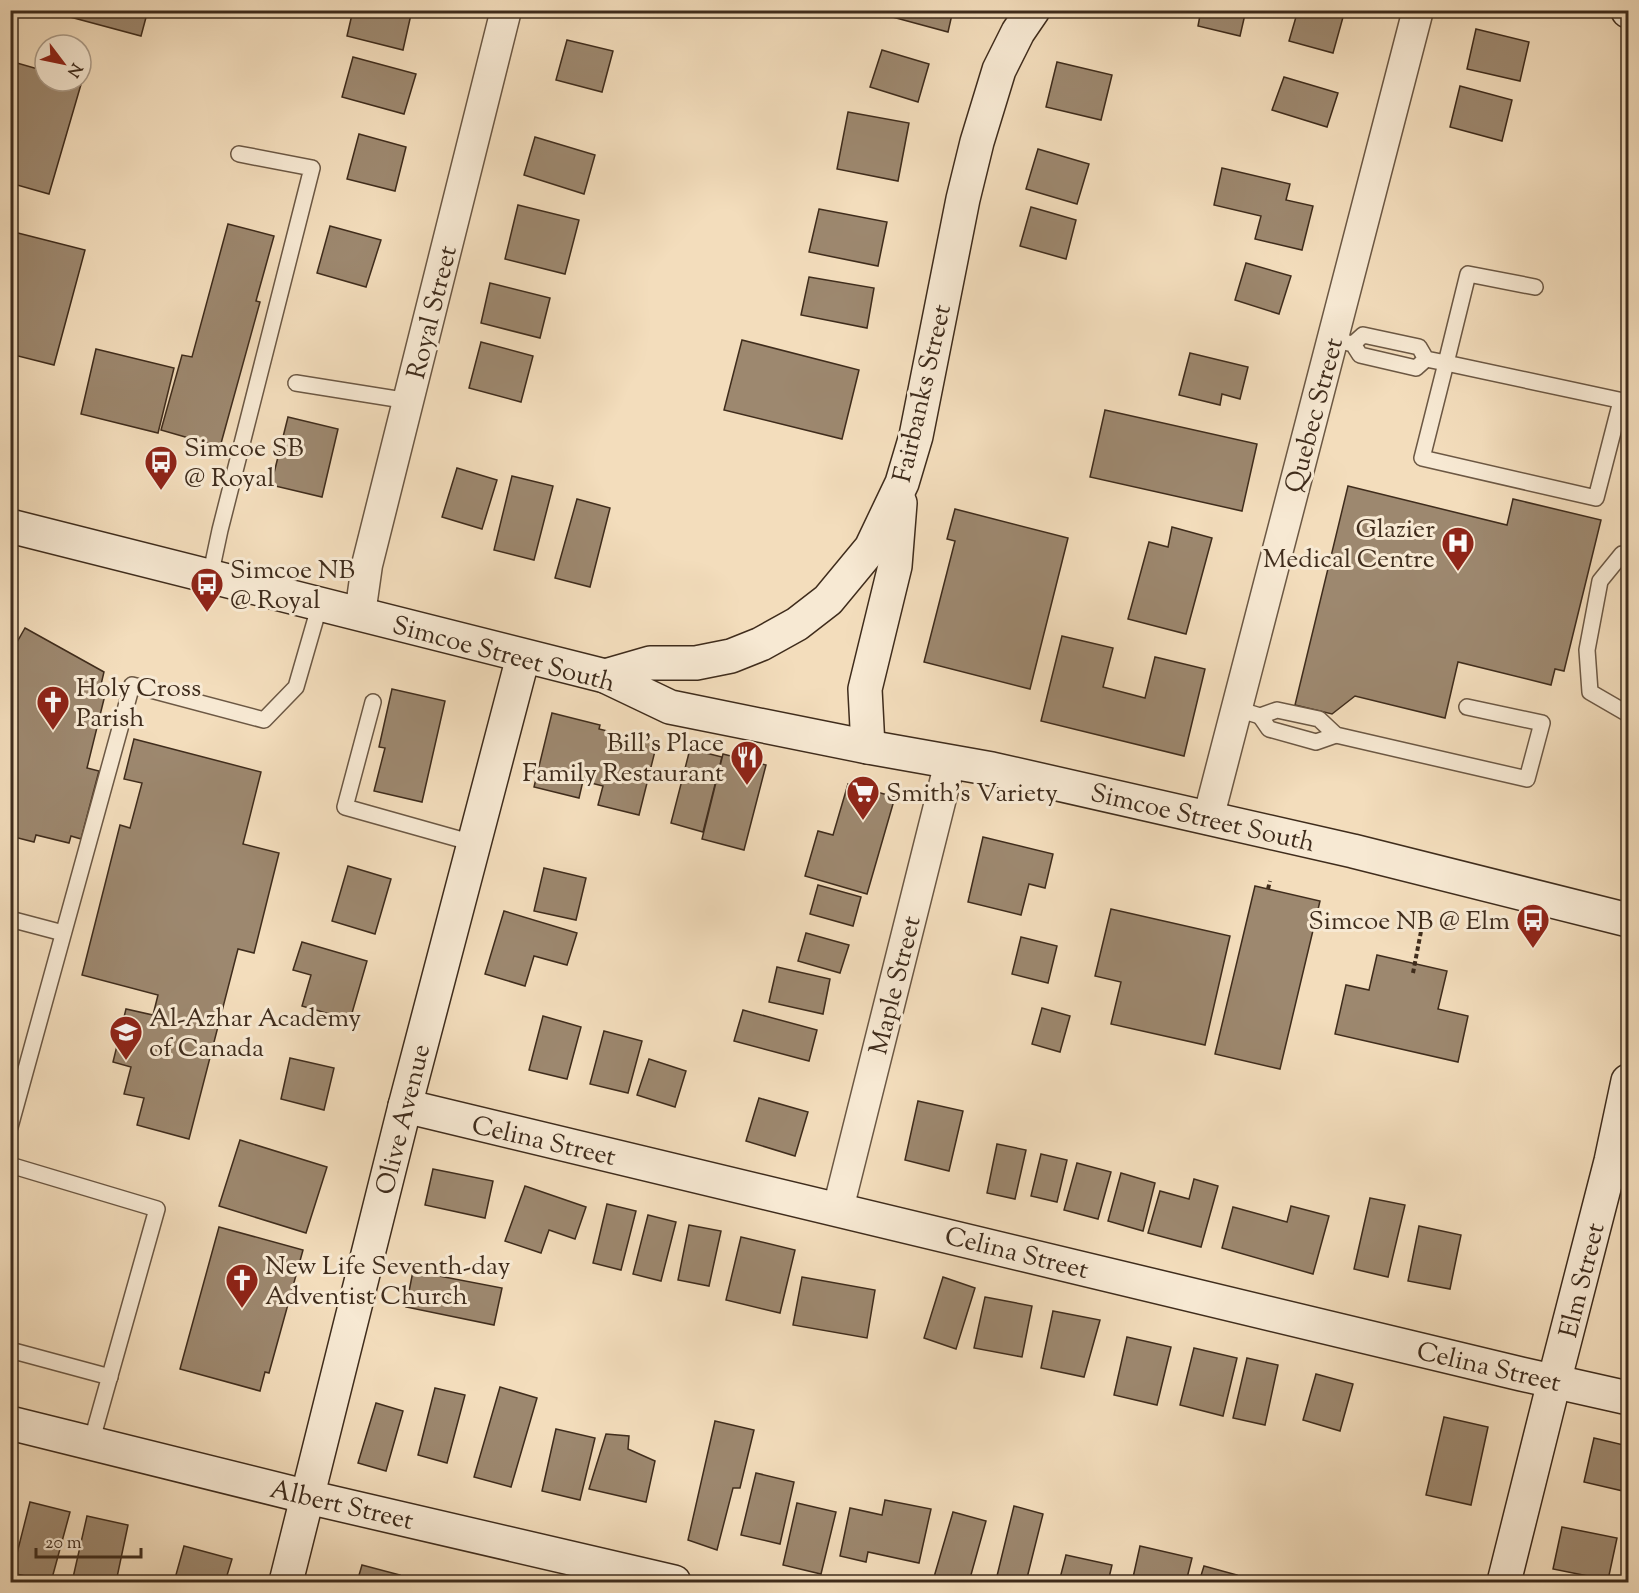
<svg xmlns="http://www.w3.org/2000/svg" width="1639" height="1593" viewBox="0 0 1639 1593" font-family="'Sorts Mill Goudy',serif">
	<rect width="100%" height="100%" fill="#f3ddbc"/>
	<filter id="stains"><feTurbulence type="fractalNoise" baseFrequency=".00333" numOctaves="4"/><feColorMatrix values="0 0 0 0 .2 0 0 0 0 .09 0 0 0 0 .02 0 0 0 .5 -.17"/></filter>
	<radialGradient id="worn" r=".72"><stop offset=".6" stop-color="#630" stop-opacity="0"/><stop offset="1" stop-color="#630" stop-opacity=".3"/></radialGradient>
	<g fill="#9d886f" stroke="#3f2c1c" stroke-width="1.5">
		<polygon points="44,10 148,10 141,36"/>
		<polygon points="353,10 412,10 403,50 347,36"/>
		<polygon points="887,10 953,10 948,32 885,15"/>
		<polygon points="1201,10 1246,10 1240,36 1198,26"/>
		<polygon points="1298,10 1345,10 1333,53 1289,41"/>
		<polygon points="1476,29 1529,42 1520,81 1467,69"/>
		<polygon points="567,40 613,51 602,92 556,80"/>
		<polygon points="882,50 929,64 918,102 870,87"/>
		<polygon points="353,57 416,74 404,114 342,97"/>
		<polygon points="10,61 45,71 45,81 82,81 49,194 10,183"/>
		<polygon points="1057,62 1112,75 1101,120 1046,107"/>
		<polygon points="1284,77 1338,93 1327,127 1272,110"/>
		<polygon points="1460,86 1512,100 1502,141 1450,127"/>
		<polygon points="848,112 909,123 898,181 837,169"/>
		<polygon points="359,134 406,147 395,191 347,179"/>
		<polygon points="535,137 595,155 584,194 524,175"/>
		<polygon points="1038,149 1089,164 1077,204 1026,189"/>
		<polygon points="1222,168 1290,184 1286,200 1313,206 1302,250 1255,239 1261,216 1214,205"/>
		<polygon points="518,205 579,220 565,274 505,259"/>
		<polygon points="1031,207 1076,220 1066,259 1020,246"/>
		<polygon points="819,209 887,222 878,266 809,252"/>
		<polygon points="228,224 274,236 256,301 260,302 220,447 161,430 182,355 192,357"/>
		<polygon points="330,226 381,240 366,287 317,273"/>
		<polygon points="10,231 85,250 54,365 10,354"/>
		<polygon points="1246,263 1291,276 1279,314 1235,300"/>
		<polygon points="809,277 874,288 867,328 801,315"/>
		<polygon points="490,283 550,298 540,338 481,323"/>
		<polygon points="742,340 859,370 842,439 724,410"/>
		<polygon points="481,342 533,356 521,402 469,388"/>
		<polygon points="96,349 174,368 158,433 81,414"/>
		<polygon points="1190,353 1248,367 1240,399 1222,394 1220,405 1179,395"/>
		<polygon points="1105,410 1257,444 1242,511 1090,477"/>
		<polygon points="288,417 338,429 322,497 271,485"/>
		<polygon points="457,468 497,480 482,529 442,517"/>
		<polygon points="512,476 553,486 534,560 494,550"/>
		<polygon points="1348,486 1507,525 1513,499 1601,520 1564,671 1555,669 1551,685 1458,662 1445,718 1355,696 1332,714 1295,705"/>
		<polygon points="577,499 610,508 590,587 555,578"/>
		<polygon points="955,509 1068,538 1030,689 924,662 955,541 947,539"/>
		<polygon points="1172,527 1212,538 1186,634 1128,619 1149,542 1168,547"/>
		<polygon points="25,628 104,672 99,693 105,695 87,768 99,771 81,839 71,836 69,843 36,835 34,842 10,836 10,648 13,649"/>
		<polygon points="1062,636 1113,648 1103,687 1145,698 1155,657 1205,669 1184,756 1041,721"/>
		<polygon points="392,689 445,701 422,802 374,791 385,748 379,747"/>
		<polygon points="552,713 600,725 599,729 657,743 639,815 598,805 603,786 583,781 579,798 534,787"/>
		<polygon points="134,739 261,772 243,844 279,853 254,953 238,949 189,1139 137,1125 144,1098 124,1094 131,1067 113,1062 126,1009 153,1015 158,995 82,975 120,825 130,828 142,783 124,779"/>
		<polygon points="690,749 722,757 703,832 671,823"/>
		<polygon points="723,754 766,765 744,850 702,839"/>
		<polygon points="848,784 895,797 867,894 805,876 818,831 833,835"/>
		<polygon points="983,837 1053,854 1045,888 1029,884 1021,915 968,902"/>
		<polygon points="348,866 391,879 375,934 332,921"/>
		<polygon points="544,868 586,878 576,920 534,911"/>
		<polygon points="818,885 861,897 853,926 810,914"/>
		<polygon points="1255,886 1320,901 1280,1069 1215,1054"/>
		<polygon points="1111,909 1230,936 1205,1045 1111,1024 1121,982 1095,976"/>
		<polygon points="504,911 577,933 567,965 534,956 525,986 485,974"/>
		<polygon points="806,933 849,945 840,973 798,961"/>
		<polygon points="1021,937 1057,946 1048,983 1012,974"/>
		<polygon points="302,942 367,961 350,1020 302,1006 311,975 293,970"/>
		<polygon points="1377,955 1447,971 1438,1009 1468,1016 1458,1062 1335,1034 1346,985 1369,990"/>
		<polygon points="777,967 830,979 823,1014 769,1002"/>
		<polygon points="1042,1008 1070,1016 1060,1052 1032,1044"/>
		<polygon points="743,1010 817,1030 809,1061 734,1041"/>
		<polygon points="543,1016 581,1027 567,1079 529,1070"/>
		<polygon points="604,1031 642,1041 628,1093 590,1084"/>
		<polygon points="290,1058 334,1068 324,1110 281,1099"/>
		<polygon points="649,1059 686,1071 675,1107 637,1095"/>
		<polygon points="759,1098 808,1112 795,1156 746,1141"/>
		<polygon points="918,1101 963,1111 949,1171 905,1160"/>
		<polygon points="240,1140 327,1167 306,1233 219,1206"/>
		<polygon points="997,1144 1026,1150 1015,1199 987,1193"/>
		<polygon points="1041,1154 1067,1160 1057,1202 1031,1196"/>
		<polygon points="1077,1163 1111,1172 1098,1219 1064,1210"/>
		<polygon points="433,1169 493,1181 485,1218 425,1205"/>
		<polygon points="1121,1173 1155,1183 1143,1231 1108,1221"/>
		<polygon points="1194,1179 1218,1186 1201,1247 1148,1233 1160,1191 1189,1199"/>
		<polygon points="525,1186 586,1207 575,1239 549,1230 541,1253 505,1241"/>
		<polygon points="1370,1198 1405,1205 1388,1277 1354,1269"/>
		<polygon points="607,1204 636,1211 621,1270 593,1263"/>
		<polygon points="1291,1206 1329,1216 1313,1274 1222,1248 1233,1207 1287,1222"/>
		<polygon points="648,1215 676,1222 661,1281 633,1274"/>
		<polygon points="689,1225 721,1231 709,1286 678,1280"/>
		<polygon points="1419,1226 1461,1235 1450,1289 1408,1281"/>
		<polygon points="219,1227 303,1250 269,1373 265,1372 260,1391 180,1369"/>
		<polygon points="741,1237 795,1250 780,1313 726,1300"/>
		<polygon points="413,1271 502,1288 494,1325 406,1307"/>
		<polygon points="802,1277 875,1290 867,1338 793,1325"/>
		<polygon points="943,1277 975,1288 956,1349 924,1338"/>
		<polygon points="985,1297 1032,1306 1022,1357 974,1348"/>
		<polygon points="1053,1311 1100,1320 1084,1377 1041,1368"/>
		<polygon points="1127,1337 1171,1347 1157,1405 1114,1395"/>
		<polygon points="1194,1348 1237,1358 1223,1416 1180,1405"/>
		<polygon points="1247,1358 1278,1365 1265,1425 1233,1418"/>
		<polygon points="1316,1374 1353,1384 1340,1431 1303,1420"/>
		<polygon points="500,1387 537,1398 511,1487 474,1477"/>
		<polygon points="435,1388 465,1395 447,1463 418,1455"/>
		<polygon points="376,1403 403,1411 386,1471 358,1463"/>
		<polygon points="1444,1417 1488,1427 1471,1505 1426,1495"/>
		<polygon points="715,1421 754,1430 740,1488 733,1488 717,1550 688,1540"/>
		<polygon points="556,1429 595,1438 580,1500 542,1491"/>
		<polygon points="606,1434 629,1436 628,1449 655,1461 646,1502 589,1489"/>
		<polygon points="1594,1438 1628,1446 1628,1467 1623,1491 1584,1482"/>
		<polygon points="756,1473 794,1482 780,1544 741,1535"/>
		<polygon points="885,1500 931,1509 919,1563 868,1552 866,1562 840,1556 850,1508 882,1515"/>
		<polygon points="30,1502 70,1512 51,1582 12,1573"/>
		<polygon points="797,1503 836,1512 821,1574 783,1565"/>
		<polygon points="1014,1506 1043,1514 1026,1582 997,1576"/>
		<polygon points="953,1512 986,1521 969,1582 953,1582 934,1577"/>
		<polygon points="87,1516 128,1525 116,1582 72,1582"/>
		<polygon points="1562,1527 1617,1538 1608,1580 1553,1569"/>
		<polygon points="184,1546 232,1559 225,1582 174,1582"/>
		<polygon points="1140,1546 1192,1558 1186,1582 1132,1582"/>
		<polygon points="1066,1555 1112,1565 1108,1582 1059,1582"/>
		<polygon points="362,1565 400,1575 398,1582 357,1582"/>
		<polygon points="1204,1566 1237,1575 1235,1582 1199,1582"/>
	</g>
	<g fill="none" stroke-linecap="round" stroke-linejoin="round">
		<defs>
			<g id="lane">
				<polyline points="1535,287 1468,274 1446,363 1628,402"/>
				<polyline points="1344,342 1353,344 1360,355 1416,368 1426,359"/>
				<polyline points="1353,344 1363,335 1419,347 1426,359 1446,363 1422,458 1596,498 1621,401"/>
				<polyline points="296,383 409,401"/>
				<polyline points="1628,555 1622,554 1600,581 1587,650 1590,692 1628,714"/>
				<polyline points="210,577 220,530 312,168 239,154"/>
				<polyline points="373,702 345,807 473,843"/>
				<polyline points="1237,709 1260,716 1277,710 1319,719 1336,735 1527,779 1542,723 1467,707"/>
				<polyline points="1260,716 1269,729 1316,742 1336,735"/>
				<polyline points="10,919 63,933"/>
				<polyline points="10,1127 132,685 264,720 296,687 320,604"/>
				<polyline points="10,1165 157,1209 91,1443"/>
				<polyline points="10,1350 110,1377"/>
			</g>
			<g id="street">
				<polyline points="360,614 367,565 506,10"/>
				<polyline points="1208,819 1418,10"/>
				<polyline points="838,1209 950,762"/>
			</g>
			<g id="secondary">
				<polyline points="1628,10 1628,11"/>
				<polyline points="10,526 605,676 670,707 868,747 992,769 1353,851 1628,920"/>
				<polyline points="605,676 650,663 696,663 731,656 761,644 797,624 828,600 871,548 902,483 916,436 963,199 977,142 999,70 1018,32 1033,10"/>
				<polyline points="868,747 865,689 895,566 900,503"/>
				<polyline points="405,1106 1521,1374 1628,1398"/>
				<polyline points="10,1423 308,1497 674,1582"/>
				<polyline points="286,1582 405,1106 523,657"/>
				<polyline points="1504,1582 1554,1382 1611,1161 1628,1081"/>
			</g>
		</defs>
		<use href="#lane" stroke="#6c5844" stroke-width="18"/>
		<use href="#street" stroke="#6c5844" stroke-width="33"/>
		<use href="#secondary" stroke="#3f2c1c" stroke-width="36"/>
		<g stroke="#3f2c1c" stroke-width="4" stroke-dasharray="4.5 3" stroke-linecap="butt">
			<polyline points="1268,889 1270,881"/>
			<polyline points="1413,973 1423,921"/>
		</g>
		<use href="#lane" stroke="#f7e9d3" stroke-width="15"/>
		<use href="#street" stroke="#f7e9d3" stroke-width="30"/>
		<use href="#secondary" stroke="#f7e9d3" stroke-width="33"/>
	</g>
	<defs>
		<symbol id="bus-pin" viewBox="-11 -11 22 30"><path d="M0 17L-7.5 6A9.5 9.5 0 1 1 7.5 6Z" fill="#8f2418" stroke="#f7e9d3"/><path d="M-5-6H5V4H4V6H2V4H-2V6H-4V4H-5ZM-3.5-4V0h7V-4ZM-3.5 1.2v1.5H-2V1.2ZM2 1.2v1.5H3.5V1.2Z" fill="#fff"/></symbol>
		<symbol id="hospital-pin" viewBox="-11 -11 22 30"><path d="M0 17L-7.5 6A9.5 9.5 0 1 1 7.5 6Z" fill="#8f2418" stroke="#f7e9d3"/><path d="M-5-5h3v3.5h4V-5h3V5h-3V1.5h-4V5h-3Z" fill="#fff"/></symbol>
		<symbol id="church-pin" viewBox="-11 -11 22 30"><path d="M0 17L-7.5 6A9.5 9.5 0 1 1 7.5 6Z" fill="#8f2418" stroke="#f7e9d3"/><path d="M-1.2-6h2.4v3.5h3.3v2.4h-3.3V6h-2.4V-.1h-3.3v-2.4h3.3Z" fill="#fff"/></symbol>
		<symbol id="restaurant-pin" viewBox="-11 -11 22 30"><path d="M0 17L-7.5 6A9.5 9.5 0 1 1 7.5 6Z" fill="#8f2418" stroke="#f7e9d3"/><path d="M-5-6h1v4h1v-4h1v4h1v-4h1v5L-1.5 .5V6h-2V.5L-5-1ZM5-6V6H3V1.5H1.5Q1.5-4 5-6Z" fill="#fff"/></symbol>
		<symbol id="supermarket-pin" viewBox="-11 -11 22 30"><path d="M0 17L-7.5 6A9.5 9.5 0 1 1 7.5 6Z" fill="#8f2418" stroke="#f7e9d3"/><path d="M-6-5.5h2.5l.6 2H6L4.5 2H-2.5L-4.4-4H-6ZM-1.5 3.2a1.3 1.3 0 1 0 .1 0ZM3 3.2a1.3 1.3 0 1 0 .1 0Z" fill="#fff"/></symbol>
		<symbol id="school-pin" viewBox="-11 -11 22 30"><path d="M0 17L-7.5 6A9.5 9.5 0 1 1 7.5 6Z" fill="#8f2418" stroke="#f7e9d3"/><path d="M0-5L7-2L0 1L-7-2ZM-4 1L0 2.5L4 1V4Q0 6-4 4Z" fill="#fff"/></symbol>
	</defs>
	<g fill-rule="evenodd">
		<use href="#bus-pin" x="142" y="443" width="38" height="52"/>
		<use href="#hospital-pin" x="1439" y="524" width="38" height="52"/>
		<use href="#bus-pin" x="188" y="565" width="38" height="52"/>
		<use href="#church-pin" x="34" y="683" width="38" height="52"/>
		<use href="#restaurant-pin" x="728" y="738" width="38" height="52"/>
		<use href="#supermarket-pin" x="844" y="773" width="38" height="52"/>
		<use href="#bus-pin" x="1514" y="901" width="38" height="52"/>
		<use href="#school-pin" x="107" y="1013" width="38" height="52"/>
		<use href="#church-pin" x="223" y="1261" width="38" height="52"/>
	</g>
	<g text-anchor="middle" stroke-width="6" stroke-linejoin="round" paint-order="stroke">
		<g font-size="26" fill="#3f2c1c" stroke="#f7e9d3">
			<text transform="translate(431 312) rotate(-76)" y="9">Royal Street</text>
			<text transform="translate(921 393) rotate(-77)" y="9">Fairbanks Street</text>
			<text transform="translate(1313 415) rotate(-75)" y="9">Quebec Street</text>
			<text transform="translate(504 653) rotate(15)" y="9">Simcoe Street South</text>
			<text transform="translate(1203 817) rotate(13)" y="9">Simcoe Street South</text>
			<text transform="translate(894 985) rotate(-76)" y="9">Maple Street</text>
			<text transform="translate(402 1119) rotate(-76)" y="9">Olive Avenue</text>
			<text transform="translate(544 1140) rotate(13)" y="9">Celina Street</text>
			<text transform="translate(1017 1252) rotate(14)" y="9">Celina Street</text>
			<text transform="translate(1581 1280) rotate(-76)" y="9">Elm Street</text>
			<text transform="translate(1489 1366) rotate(13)" y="9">Celina Street</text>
			<text transform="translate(342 1504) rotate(13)" y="9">Albert Street</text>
		</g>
		<g font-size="26" fill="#3f2c1c" stroke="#f7e9d3" text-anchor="start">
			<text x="184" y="456">Simcoe SB<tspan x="184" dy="30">@ Royal</tspan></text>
			<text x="1435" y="537" text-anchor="end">Glazier<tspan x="1435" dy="30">Medical Centre</tspan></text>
			<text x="230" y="578">Simcoe NB<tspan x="230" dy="30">@ Royal</tspan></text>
			<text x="76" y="696">Holy Cross<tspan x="76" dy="30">Parish</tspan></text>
			<text x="724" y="751" text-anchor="end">Bill's Place<tspan x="724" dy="30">Family Restaurant</tspan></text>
			<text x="886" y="801">Smith's Variety</text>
			<text x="1510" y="929" text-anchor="end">Simcoe NB @ Elm</text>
			<text x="149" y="1026">Al-Azhar Academy<tspan x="149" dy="30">of Canada</tspan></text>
			<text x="265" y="1274">New Life Seventh-day<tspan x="265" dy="30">Adventist Church</tspan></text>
		</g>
	</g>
	<rect width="1639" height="1593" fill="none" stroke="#f3ddbc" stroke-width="36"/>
	<rect x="12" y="12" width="1615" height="1569" fill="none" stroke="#3f2c1c" stroke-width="3"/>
	<rect x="18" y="18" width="1603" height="1557" fill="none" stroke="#3f2c1c" stroke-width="1.5"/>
	<g transform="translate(63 63) rotate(122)"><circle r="28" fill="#f7e9d3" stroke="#ad9d8a" stroke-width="1.5"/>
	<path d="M0-4.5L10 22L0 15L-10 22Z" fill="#8f2418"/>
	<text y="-9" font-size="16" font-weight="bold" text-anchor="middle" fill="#3f2c1c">N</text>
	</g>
	<path d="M36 1548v9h105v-9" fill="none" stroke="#3f2c1c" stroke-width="3"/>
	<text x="45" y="1548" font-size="18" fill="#3f2c1c" stroke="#f7e9d3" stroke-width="4.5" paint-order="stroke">20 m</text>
	<rect width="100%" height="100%" filter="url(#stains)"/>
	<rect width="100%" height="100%" fill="url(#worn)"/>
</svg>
